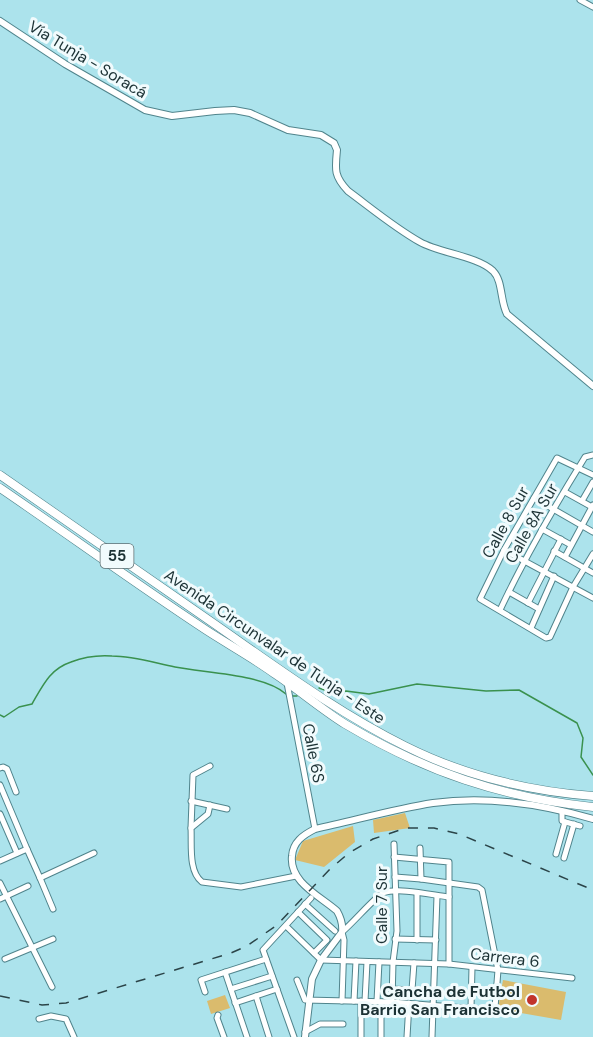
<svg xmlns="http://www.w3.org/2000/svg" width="593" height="1037" viewBox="0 0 593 1037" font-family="'DM Sans',sans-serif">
	<rect width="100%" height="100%" fill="#ace3ec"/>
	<g fill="#dabb6d">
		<polygon points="405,813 410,828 374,833 373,820"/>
		<polygon points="353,826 355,842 324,867 295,860 303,841"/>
		<polygon points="503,980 566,992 561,1020 498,1009"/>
		<polygon points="225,995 230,1008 211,1014 207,1001"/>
	</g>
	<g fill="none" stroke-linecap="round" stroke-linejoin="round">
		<g stroke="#3a914e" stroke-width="1.5">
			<polyline points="319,688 333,693 346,691 369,694 417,684 486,691 519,690 577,723 583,738 581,757 593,775"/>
			<polyline points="291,696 297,696"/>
			<path d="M0,715L4,717L19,707L32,704C43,685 50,669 71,662C84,657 99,655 112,656C133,656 155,663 175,667C205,673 264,674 286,694"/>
		</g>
		<defs>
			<g id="minor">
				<polyline points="580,0 593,7"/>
				<polyline points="593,475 557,458 504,550 480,599 546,638 550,637 573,587 593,554"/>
				<polyline points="565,492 592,507"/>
				<polyline points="534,498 593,532"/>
				<polyline points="582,501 593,482"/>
				<polyline points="542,529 571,545"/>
				<polyline points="504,550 593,598"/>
				<polyline points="554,551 593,573"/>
				<polyline points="565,557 593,505"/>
				<polyline points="509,592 539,609"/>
				<polyline points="528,603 561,539"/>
				<path d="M500,610C525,557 554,507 585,457L593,455"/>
				<polyline points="531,628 554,576"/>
				<polyline points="287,683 315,829"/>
				<polyline points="0,768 3,767 7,769 16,792"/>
				<polyline points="0,785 27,849"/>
				<polyline points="191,801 227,809"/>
				<path d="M210,805L208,814L191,828C192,844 188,871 202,882L241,887L296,876"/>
				<polyline points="562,811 562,821 580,826"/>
				<polyline points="0,814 17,853"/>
				<polyline points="191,828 193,775 210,766"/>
				<polyline points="420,848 421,879"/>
				<polyline points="556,854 565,822"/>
				<polyline points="394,857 449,862 449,964"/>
				<polyline points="564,858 574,824"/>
				<polyline points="0,861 27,849 40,878 94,853"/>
				<polyline points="40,878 53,909"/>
				<polyline points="0,883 52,987"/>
				<polyline points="0,899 28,886"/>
				<polyline points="305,904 335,931"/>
				<polyline points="298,912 327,940 314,953"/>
				<polyline points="286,926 321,960 449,964 572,978"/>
				<polyline points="395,939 436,940"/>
				<polyline points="417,940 417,893"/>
				<polyline points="5,959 53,939"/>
				<polyline points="225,972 247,1037"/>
				<polyline points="297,980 305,1000 392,1002 489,1010 495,1008 498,970 482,890 478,887 421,879 395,877"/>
				<polyline points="231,989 272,976"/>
				<polyline points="391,989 434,991"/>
				<polyline points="412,990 414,963"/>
				<polyline points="205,992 201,980 266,959"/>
				<polyline points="256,996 269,1037"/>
				<path d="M342,1001L344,940L342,932C352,924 375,897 383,893C398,887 432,895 449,897"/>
				<polyline points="354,1001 356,961"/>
				<polyline points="365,1001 367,962"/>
				<polyline points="377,1001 379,962"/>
				<polyline points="381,1002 381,1037"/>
				<polyline points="392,1002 393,962 397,931 394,844"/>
				<polyline points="235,1003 277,989"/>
				<polyline points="471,1008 472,967"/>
				<polyline points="218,1015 217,1018 224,1037"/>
				<polyline points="39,1019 51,1016 66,1019 74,1037"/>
				<polyline points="305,1032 320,1024 343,1024"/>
				<polyline points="294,1037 263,950 311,898"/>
				<polyline points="361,1037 361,1001"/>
				<polyline points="407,1037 409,1003"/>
				<polyline points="432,1037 437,896"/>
			</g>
			<g id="major">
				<path d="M0,21L65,64L145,110L172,116L215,111L234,110L250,113L288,130L321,135L334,143L337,150C335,170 334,176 348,191C371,208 395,228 420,242C439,253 477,256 493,271C503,281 500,301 507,314L593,386"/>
				<path d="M305,1037L312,979L321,960L342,932C343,924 341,918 337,911C320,896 289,882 292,856C293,842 303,835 315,829C353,821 394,809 433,803C485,796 542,804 593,819"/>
			</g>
			<g id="highway">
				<path d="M0,475C71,525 142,574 213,623C275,666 338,713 405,746C463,775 528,791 593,796"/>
				<path d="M0,488C69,535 136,584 206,630C229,645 253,658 275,674C299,690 321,709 345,724C426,772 500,797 593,807"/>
			</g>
		</defs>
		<use href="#minor" stroke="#50848c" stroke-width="7"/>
		<use href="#major" stroke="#50848c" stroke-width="8"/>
		<use href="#highway" stroke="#50848c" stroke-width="9"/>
		<use href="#minor" stroke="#fff" stroke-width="5"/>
		<use href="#major" stroke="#fff" stroke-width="6"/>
		<use href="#highway" stroke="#fff" stroke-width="8"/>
		<polyline stroke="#2b4448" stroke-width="1.5" stroke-dasharray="10 10" stroke-linecap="butt" points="0,996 42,1005 66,1003 231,953 247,946 277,925 330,869 349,853 373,839 406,828 434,828 459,834 593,890"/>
	</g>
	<circle fill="#c1342b" stroke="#f1fbfd" stroke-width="2" cx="532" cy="1000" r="6"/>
	<g text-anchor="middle" stroke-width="6" stroke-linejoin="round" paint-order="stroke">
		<rect fill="#f1fbfd" stroke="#5c6e71" stroke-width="1.5" x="100.5" y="544" width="33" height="24" rx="4.5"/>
		<g font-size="15" font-weight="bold" fill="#1c3235">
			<text x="117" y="561">55</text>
		</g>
		<g font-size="16" fill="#1c3235" stroke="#f1fbfd">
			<text transform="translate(88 59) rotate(31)" y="6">Vía Tunja - Soracá</text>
			<text transform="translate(505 522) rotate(-61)" y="6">Calle 8 Sur</text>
			<text transform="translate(531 523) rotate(-60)" y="6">Calle 8A Sur</text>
			<text transform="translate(275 646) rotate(34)" y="6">Avenida Circunvalar de Tunja - Este</text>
			<text transform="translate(314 753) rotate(79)" y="6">Calle 6S</text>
			<text transform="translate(381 905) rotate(-90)" y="6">Calle 7 Sur</text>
			<text transform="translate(505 957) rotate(7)" y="6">Carrera 6</text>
		</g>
		<g font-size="16" font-weight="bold" fill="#1c3235" stroke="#f1fbfd" text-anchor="end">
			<text x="520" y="997">Cancha de Futbol<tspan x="520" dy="18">Barrio San Francisco</tspan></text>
		</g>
	</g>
</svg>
